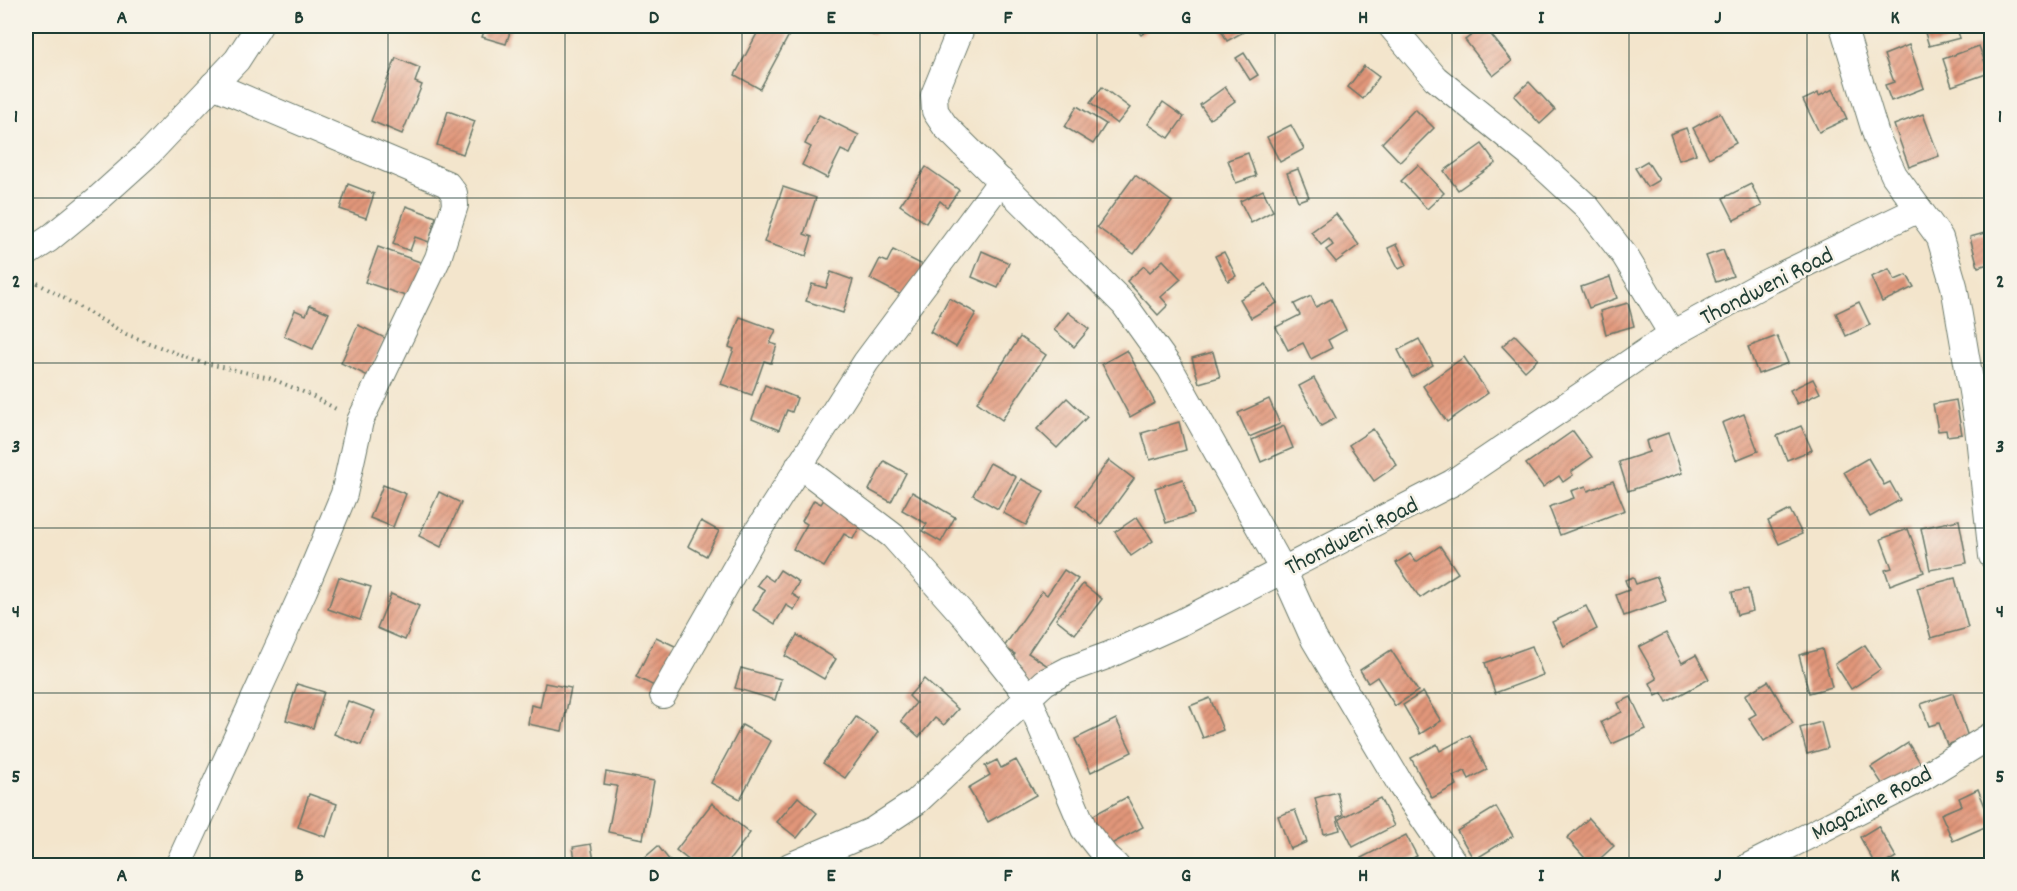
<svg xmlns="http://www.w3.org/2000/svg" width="2017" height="891" viewBox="0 0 2017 891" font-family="Dekko,sans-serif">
	<defs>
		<pattern id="building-hatch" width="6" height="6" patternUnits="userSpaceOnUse" patternTransform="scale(1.5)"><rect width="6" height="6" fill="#e2977a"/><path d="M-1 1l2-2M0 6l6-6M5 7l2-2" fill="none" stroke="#b77c65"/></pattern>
	</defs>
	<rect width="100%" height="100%" fill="#f7f3e8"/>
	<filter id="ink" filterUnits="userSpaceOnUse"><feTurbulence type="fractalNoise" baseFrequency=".0167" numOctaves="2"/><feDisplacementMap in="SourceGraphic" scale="12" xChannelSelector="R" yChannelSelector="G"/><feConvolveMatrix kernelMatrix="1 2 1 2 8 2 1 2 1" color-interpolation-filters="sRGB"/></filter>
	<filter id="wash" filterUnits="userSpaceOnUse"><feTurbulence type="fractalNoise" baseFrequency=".008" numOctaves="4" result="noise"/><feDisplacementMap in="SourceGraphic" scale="24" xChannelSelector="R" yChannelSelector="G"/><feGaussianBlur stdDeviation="1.35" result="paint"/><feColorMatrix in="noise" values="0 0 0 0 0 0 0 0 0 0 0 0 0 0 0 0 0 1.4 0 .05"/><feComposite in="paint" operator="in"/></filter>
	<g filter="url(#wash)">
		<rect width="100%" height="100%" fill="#f3e5cc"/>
		<g id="blocks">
			<g fill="url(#building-hatch)">
				<polygon points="428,26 444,26 442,31"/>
				<polygon points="486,26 512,26 506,44 482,37"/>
				<polygon points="761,26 771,26 789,35 760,89 735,75"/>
				<polygon points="863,26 878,26 873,35 862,28"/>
				<polygon points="1134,26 1153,26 1141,35"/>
				<polygon points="1219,26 1245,26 1247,30 1227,41"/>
				<polygon points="1484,26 1512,61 1493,76 1465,40"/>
				<polygon points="1923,26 1956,26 1960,38 1929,46"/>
				<polygon points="1909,45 1924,88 1891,101 1885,85 1894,82 1884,55"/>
				<polygon points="1979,46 1989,73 1952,86 1943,59"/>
				<polygon points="1244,53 1258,75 1250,80 1236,58"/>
				<polygon points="396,58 420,68 415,82 422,85 402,134 371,121"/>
				<polygon points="1364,66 1379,77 1363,99 1348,87"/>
				<polygon points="1529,82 1555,110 1540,124 1514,96"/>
				<polygon points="1102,87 1130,108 1117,124 1090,103"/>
				<polygon points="1225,87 1235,101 1210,119 1200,105"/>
				<polygon points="1833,89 1847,119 1819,132 1803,100 1818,93 1819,96"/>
				<polygon points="1163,102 1184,117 1169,138 1148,124"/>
				<polygon points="1077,106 1106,124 1093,144 1065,127"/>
				<polygon points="1415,109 1434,128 1400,162 1382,143"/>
				<polygon points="448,111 475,121 463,154 437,145"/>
				<polygon points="1720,113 1736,143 1709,158 1693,128"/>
				<polygon points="1923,114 1939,156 1909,167 1894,125"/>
				<polygon points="819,115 859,135 850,154 841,150 827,178 802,165 811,147 805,144"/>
				<polygon points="1291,125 1304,149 1280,162 1267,137"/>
				<polygon points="1686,128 1696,154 1679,160 1670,134"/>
				<polygon points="1482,144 1496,163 1458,190 1444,171"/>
				<polygon points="1248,153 1256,176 1236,183 1228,160"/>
				<polygon points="1647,161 1659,180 1647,187 1635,168"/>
				<polygon points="1418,165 1444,193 1427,209 1401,181"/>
				<polygon points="926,167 959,190 947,207 940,201 926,223 900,205"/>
				<polygon points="1298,169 1309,197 1298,201 1287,173"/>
				<polygon points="1135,175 1172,202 1134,254 1097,227"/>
				<polygon points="348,184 374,194 366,218 340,209"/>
				<polygon points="1751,184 1762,206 1734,220 1723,198"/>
				<polygon points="783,187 816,198 804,234 812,237 806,256 764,242"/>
				<polygon points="1263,190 1273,211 1251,223 1240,201"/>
				<polygon points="406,206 436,217 429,242 415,237 410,251 393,244"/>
				<polygon points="1336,214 1359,245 1336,262 1326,250 1333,245 1329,239 1321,245 1311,232"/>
				<polygon points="1992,231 1992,263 1978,267 1970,237"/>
				<polygon points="1397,244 1407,265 1399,269 1388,248"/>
				<polygon points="378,247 423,263 414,299 365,282"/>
				<polygon points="893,250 925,266 909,299 870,279 880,259 887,262"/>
				<polygon points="1723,250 1733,276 1716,282 1706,256"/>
				<polygon points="982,251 1009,263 998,288 972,277"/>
				<polygon points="1224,252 1236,276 1228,281 1215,256"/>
				<polygon points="1163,260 1181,279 1161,297 1168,305 1158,315 1127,281 1144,266 1150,272"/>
				<polygon points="1889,269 1895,280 1907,275 1914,287 1882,302 1871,277"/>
				<polygon points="831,272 853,280 843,313 806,301 812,284 826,288"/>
				<polygon points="1610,277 1617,298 1589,308 1581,287"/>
				<polygon points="1266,284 1277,303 1251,318 1240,299"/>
				<polygon points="1311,296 1316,307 1331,299 1346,330 1328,340 1332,348 1311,359 1303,343 1288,350 1276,327 1300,315 1294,304"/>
				<polygon points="949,298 976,313 956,347 930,332"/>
				<polygon points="1859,302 1870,325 1846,336 1836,313"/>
				<polygon points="1628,303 1634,326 1606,334 1600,311"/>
				<polygon points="310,305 329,313 313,349 284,336 295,310 306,315"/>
				<polygon points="1068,312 1089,329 1074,347 1054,330"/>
				<polygon points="740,317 776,330 770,343 777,345 771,363 764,361 752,395 721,384 734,349 729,347"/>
				<polygon points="358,325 385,338 368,376 341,363"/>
				<polygon points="1515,335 1538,359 1525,371 1502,346"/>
				<polygon points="1777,336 1788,363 1758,374 1748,347"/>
				<polygon points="1020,337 1046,355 1002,420 977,402"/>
				<polygon points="1419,339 1433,365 1412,377 1398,350"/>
				<polygon points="1127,350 1155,403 1130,417 1102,364"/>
				<polygon points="1213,352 1220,377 1199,383 1192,358"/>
				<polygon points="1464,357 1488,393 1447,422 1423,386"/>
				<polygon points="1992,373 1992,390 1991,391 1986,375"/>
				<polygon points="1314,378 1336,418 1321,426 1299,386"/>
				<polygon points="1813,379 1820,393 1797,404 1790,390"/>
				<polygon points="765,385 797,398 792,412 787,410 779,430 752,419"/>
				<polygon points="1067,398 1087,417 1057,448 1037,429"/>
				<polygon points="1269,399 1280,424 1249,437 1238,413"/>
				<polygon points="1956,400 1962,434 1947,436 1946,430 1938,431 1933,404"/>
				<polygon points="1744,414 1758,451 1736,460 1722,423"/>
				<polygon points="1179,422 1186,450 1150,460 1142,433"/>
				<polygon points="1284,426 1293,448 1261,462 1252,440"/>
				<polygon points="1801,426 1812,450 1787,460 1777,436"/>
				<polygon points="1373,429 1397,465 1374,481 1349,445"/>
				<polygon points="1573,431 1592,457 1571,472 1573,475 1563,482 1559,476 1543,487 1526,464"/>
				<polygon points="1668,433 1682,473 1628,491 1619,462 1649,452 1646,441"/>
				<polygon points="1868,458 1884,485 1890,482 1900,500 1870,517 1844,472"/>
				<polygon points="1109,460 1134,479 1101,524 1076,505"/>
				<polygon points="884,461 906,473 891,502 869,490"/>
				<polygon points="990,463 1016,477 998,509 973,495"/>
				<polygon points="1021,479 1044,491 1026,525 1003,513"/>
				<polygon points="1183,479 1194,514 1166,523 1155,488"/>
				<polygon points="1613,481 1625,510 1560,535 1549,507 1574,498 1571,491 1586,486 1588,491"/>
				<polygon points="383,485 406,494 393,527 370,518"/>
				<polygon points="439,492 461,503 441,547 419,536"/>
				<polygon points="912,492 955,517 941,542 922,531 927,524 902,510"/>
				<polygon points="825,498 863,520 853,539 844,534 824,567 793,549 807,524 802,521 814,500 821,504"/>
				<polygon points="1790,510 1802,534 1779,544 1768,521"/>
				<polygon points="1137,517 1153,541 1131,556 1115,532"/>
				<polygon points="1959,520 1967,563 1930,570 1921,528"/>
				<polygon points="701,521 719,531 706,556 688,546"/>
				<polygon points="1908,529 1924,572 1890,585 1885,570 1892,568 1881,539"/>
				<polygon points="1440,546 1458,573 1420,598 1396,563 1410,554 1416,562"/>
				<polygon points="780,570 799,582 792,594 800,599 794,610 786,605 775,624 753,610 765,590 757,585 764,575 773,581"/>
				<polygon points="1064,570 1078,579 1028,653 1051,668 1036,691 1018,671 1022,666 1012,659 1015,654 1004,647 1042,591 1047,595"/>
				<polygon points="339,577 371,587 360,620 328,609"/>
				<polygon points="1633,577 1636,584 1657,577 1666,601 1624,616 1616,595 1629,590 1625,580"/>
				<polygon points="1955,578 1968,628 1931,638 1917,588"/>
				<polygon points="1083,584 1102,599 1075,634 1056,619"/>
				<polygon points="1748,589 1753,611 1737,615 1732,592"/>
				<polygon points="391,594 419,606 405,640 377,628"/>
				<polygon points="1586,606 1597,629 1564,646 1552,622"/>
				<polygon points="1666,633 1682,663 1696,655 1709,679 1667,702 1662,693 1656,696 1650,683 1657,679 1639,647"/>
				<polygon points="797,635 836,659 824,679 785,656"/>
				<polygon points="656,637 679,648 668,693 636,677"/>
				<polygon points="1865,645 1881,669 1851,689 1835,664"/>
				<polygon points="1532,646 1543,675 1495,693 1485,663"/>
				<polygon points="1822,649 1832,687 1809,693 1799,655"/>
				<polygon points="1391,650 1418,691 1395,706 1377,677 1368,683 1360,670"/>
				<polygon points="741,668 781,679 775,700 735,688"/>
				<polygon points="924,679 958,709 944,725 935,718 919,737 901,721 916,703 909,696"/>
				<polygon points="1768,681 1793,723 1764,741 1749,718 1756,714 1745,695"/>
				<polygon points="545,683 571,688 562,731 528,724 531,705 540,707"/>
				<polygon points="297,684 324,692 313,728 286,720"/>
				<polygon points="1423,692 1441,721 1420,734 1403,705"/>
				<polygon points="1953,693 1968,737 1947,745 1939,723 1929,726 1921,704"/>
				<polygon points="1631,697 1646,729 1612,744 1601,722 1622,712 1618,703"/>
				<polygon points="1210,698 1223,730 1203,738 1190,706"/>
				<polygon points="348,701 375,711 361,745 334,734"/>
				<polygon points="856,717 878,732 845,778 823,763"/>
				<polygon points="1116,719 1132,752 1091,772 1075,739"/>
				<polygon points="1821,722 1828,748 1807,754 1800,728"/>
				<polygon points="742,725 771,741 740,799 711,783"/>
				<polygon points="1470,735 1487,770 1469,779 1465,771 1453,776 1457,785 1432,798 1411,758 1437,744 1440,751"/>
				<polygon points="1908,743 1921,764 1885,788 1871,767"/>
				<polygon points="997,760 1001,768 1016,760 1036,795 988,822 968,788 990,775 985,766"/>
				<polygon points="606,772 654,781 643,839 608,832 617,786 604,784"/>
				<polygon points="1978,789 1992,824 1953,841 1941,814 1962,805 1959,798"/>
				<polygon points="1337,792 1343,815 1337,817 1340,830 1324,834 1315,798"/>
				<polygon points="309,794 337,804 326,837 298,827"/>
				<polygon points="798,797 817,813 797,838 777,822"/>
				<polygon points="1127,797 1143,827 1104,848 1088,818"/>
				<polygon points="1380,798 1394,826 1353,847 1339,819"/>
				<polygon points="712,803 750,833 725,866 696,866 676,850"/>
				<polygon points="1496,807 1513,836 1474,860 1457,831"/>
				<polygon points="1295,810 1307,842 1290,849 1278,816"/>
				<polygon points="1589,818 1614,846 1592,866 1567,838"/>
				<polygon points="1878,826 1896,857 1881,866 1876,866 1860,837"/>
				<polygon points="1406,835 1417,856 1408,861 1411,866 1365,866 1361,858"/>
				<polygon points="591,844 595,866 576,866 573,847"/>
				<polygon points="658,846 674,866 635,866"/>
			</g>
		</g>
	</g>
	<g filter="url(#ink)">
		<use href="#blocks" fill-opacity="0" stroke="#697869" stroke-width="1.5"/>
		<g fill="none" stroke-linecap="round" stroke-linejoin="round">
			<defs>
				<g id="minor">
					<polyline points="962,26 934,95 935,111 945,126 1124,304 1170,368 1283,570 1314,639 1402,787 1456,866"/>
					<polyline points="1391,26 1435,78 1534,158 1587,207 1625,256 1672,334"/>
					<polyline points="1843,26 1877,138 1894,175 1940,238 1954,286 1978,427 1992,556"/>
					<polyline points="26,254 49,239 99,198 150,152 237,60 259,26"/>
					<polyline points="799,465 893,536 966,618 1028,696 1084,829 1106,857 1116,866"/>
					<polyline points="663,695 750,543 866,362 1001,181"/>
					<polyline points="178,866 304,590 344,494 360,421 438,258 455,205 454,193 447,184 213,85"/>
					<polyline points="790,866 872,831 916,802 1045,682 1068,670 1109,655 1182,622 1452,483 1672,334 1763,284 1919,209"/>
					<polyline points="1749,866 1917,781 1992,735"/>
				</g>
			</defs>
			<use href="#minor" stroke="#697869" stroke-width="28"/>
			<polyline stroke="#697869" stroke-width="4" stroke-dasharray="1.5 4.5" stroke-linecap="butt" points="27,277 126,334 196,361 270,378 308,394 338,410"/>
			<use href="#minor" stroke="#fff" stroke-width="26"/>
		</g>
	</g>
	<path fill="none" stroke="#1f3d34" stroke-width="1.5" stroke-opacity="0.55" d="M210,26V866M388,26V866M565,26V866M742,26V866M920,26V866M1097,26V866M1275,26V866M1452,26V866M1629,26V866M1807,26V866M26,198H1992M26,363H1992M26,528H1992M26,693H1992"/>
	<g text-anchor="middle" stroke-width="5" stroke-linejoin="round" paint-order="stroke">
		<g font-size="24" fill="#1f3d34" stroke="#f7f3e8">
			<text transform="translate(1766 285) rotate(-27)" y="8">Thondweni Road</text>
			<text transform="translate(1351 535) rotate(-27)" y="8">Thondweni Road</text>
			<text transform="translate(1871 802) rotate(-28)" y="8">Magazine Road</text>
		</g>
	</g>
	<rect width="2017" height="891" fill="none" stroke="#f7f3e8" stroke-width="66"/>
	<rect x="33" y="33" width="1951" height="825" fill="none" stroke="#1f3d34" stroke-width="2"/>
	<g font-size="20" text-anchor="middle" font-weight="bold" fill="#1f3d34">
		<text x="122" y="23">A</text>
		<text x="299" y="23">B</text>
		<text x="476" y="23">C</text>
		<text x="654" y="23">D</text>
		<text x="831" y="23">E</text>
		<text x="1008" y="23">F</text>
		<text x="1186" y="23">G</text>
		<text x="1363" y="23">H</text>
		<text x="1541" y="23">I</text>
		<text x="1718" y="23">J</text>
		<text x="1895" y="23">K</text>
		<text x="16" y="122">1</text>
		<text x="2000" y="122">1</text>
		<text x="16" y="287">2</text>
		<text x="2000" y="287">2</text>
		<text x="16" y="452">3</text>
		<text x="2000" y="452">3</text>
		<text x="16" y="617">4</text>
		<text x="2000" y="617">4</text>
		<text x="16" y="782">5</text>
		<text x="2000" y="782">5</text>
		<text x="122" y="881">A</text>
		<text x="299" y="881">B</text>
		<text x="476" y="881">C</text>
		<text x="654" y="881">D</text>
		<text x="831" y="881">E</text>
		<text x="1008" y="881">F</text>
		<text x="1186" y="881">G</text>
		<text x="1363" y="881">H</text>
		<text x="1541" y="881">I</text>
		<text x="1718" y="881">J</text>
		<text x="1895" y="881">K</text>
	</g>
</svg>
